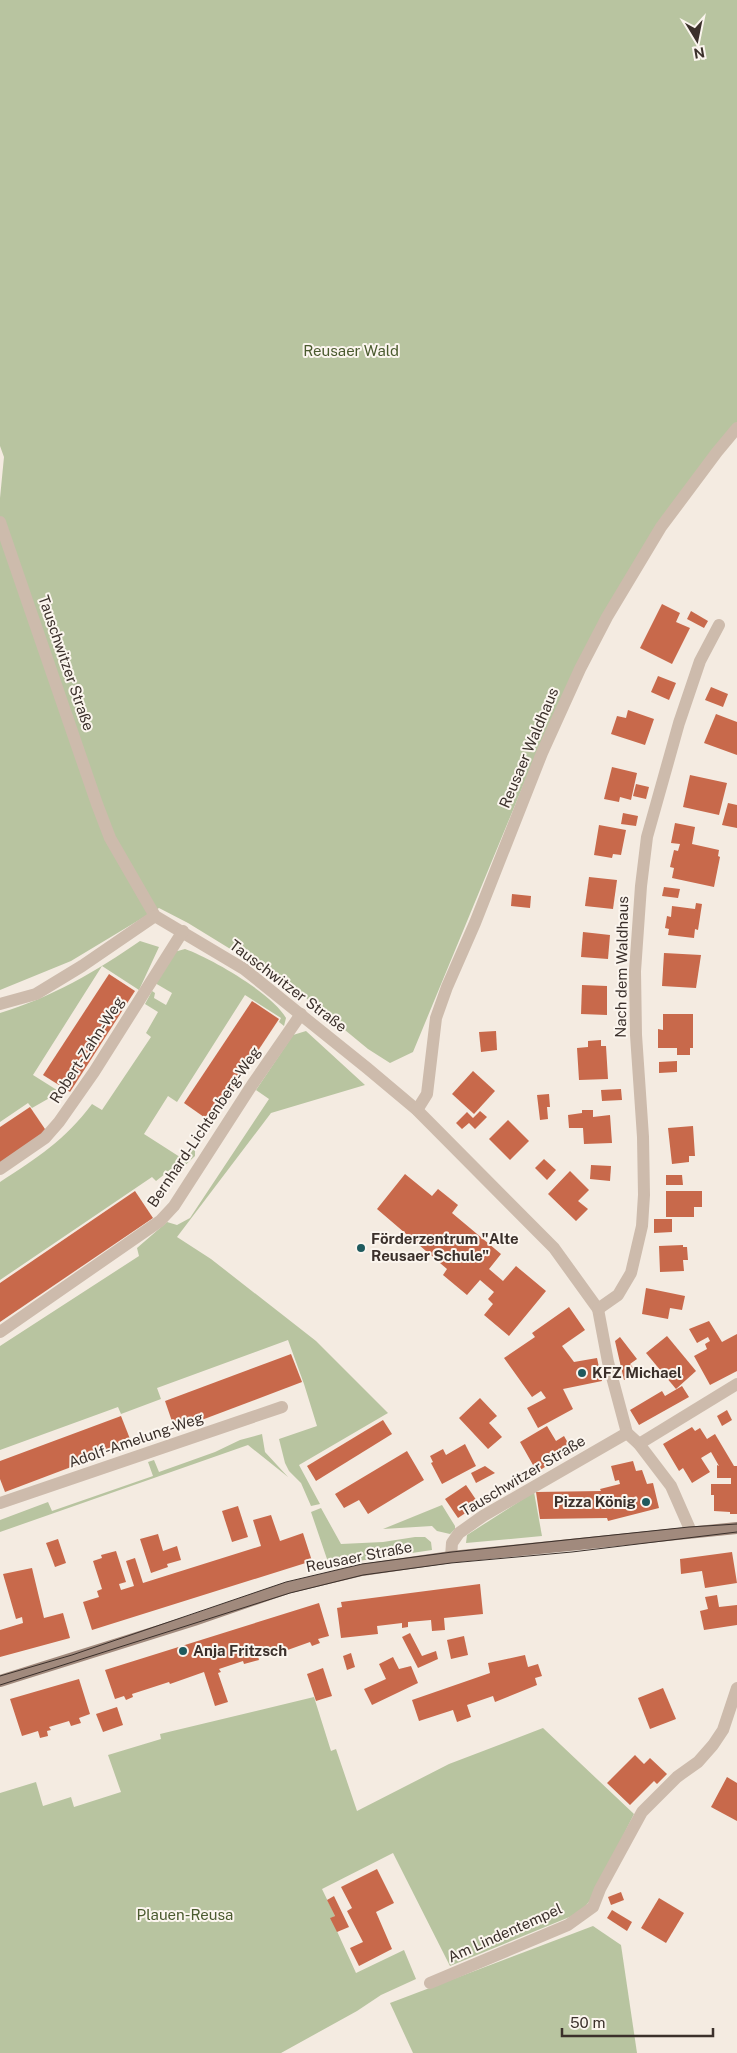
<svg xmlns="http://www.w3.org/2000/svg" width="737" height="2053" viewBox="0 0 737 2053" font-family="'Public Sans',sans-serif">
	<rect width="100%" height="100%" fill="#f4ebe1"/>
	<g fill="#b8c4a0">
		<polygon points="0,0 737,0 737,425 656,526 537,752 413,1052 390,1063 368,1049 294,988 188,923 159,908 71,961 0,990 0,498 4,457 0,446"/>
		<path d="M140,941L159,947L139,990L102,966L33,1075L60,1092L32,1108L28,1103L0,1122V1013C50,998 97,971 140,941Z"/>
		<path d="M185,949C211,958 273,994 286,1018L284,1026L279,1022L281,1018L245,995L177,1102L168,1096L144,1134L183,1159L191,1147L195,1149V1156L179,1171L175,1166L156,1181L152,1177L0,1280V1182C37,1158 65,1140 92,1104L102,1110L151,1037L146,1033L158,1012L145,1004L152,991L155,993L154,998L166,1005L172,993L155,983L174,952Z"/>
		<polygon points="306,1031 365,1085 271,1113 177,1237 211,1259 316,1341 388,1413 299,1465 320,1504 311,1506 301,1483 289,1471 285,1463 279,1439 317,1426 304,1384 288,1340 157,1388 161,1399 121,1414 118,1407 0,1450 0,1346 139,1256 137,1248 167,1222 177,1225 190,1218 269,1099 256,1090 293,1035"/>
		<polygon points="262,1434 265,1452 288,1477 248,1445 0,1532 0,1520 48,1502 52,1511 153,1476 148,1462 154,1460 159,1472 215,1452 240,1440"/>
		<polygon points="534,1492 542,1536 466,1543 467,1535"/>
		<polygon points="442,1505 455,1526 455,1529 450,1534 437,1531 432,1526 383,1529"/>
		<polygon points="321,1508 341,1544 383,1542 415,1537 425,1537 431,1542 432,1550 338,1564 328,1562 311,1512"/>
		<polygon points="314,1697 331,1751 336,1749 357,1811 449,1764 543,1728 634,1814 592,1898 584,1908 572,1916 450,1966 393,1853 322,1889 335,1916 331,1918 356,1973 404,1950 416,1979 381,1995 357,2011 281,2053 0,2053 0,1793 36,1782 43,1806 71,1797 74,1807 121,1792 108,1755 161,1739 160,1734"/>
		<polygon points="593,1926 621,1945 637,2053 413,2053 390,2003"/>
	</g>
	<g fill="#c8694b">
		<polygon points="662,604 680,613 676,622 690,628 672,664 640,648"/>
		<polygon points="691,611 708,621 704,628 687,619"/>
		<polygon points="658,676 676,683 669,700 651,692"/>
		<polygon points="711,687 728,694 723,707 705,700"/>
		<polygon points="628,710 654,719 645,745 611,734 617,716 626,718"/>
		<polygon points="716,714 737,722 737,755 704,743"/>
		<polygon points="612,767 637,773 631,800 620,797 619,802 604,799"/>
		<polygon points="690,775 727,783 719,815 683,807"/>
		<polygon points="636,784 649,787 646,799 633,796"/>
		<polygon points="728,803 737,805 737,828 722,825"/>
		<polygon points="623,813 638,816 636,826 621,824"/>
		<polygon points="675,823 695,827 692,844 719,850 718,856 720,857 714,887 672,878 674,868 670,867 674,850 678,851 680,844 671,843"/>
		<polygon points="599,825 626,830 621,855 613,854 612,858 594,855"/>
		<polygon points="589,877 617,880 613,909 585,906"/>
		<polygon points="664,887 680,889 678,898 662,896"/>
		<polygon points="512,894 531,896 530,908 511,906"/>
		<polygon points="696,903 702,904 698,930 695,929 694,938 668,935 669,929 665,928 667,916 671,917 672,906 695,909"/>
		<polygon points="583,932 610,935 608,959 581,957"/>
		<polygon points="664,953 701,955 696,988 662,986"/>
		<polygon points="109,974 135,991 70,1092 43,1075"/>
		<polygon points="582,985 607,986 607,1015 581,1014"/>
		<polygon points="252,1001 279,1019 211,1122 184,1103"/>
		<polygon points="663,1014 693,1014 693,1048 690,1048 690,1055 677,1055 677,1048 658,1048 658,1029 663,1030"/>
		<polygon points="496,1031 497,1050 481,1052 479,1032"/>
		<polygon points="601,1040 601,1046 606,1046 608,1079 579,1080 577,1048 588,1047 588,1041"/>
		<polygon points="677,1061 677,1072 659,1073 659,1062"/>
		<polygon points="473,1071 495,1091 474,1114 452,1094"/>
		<polygon points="621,1089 622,1100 602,1101 601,1090"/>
		<polygon points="549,1094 550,1107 547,1107 548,1119 540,1120 537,1095"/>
		<polygon points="30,1107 47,1132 0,1164 0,1127"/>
		<polygon points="582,1110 593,1110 593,1117 610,1115 612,1143 584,1144 583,1128 569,1128 568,1115 582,1113"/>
		<polygon points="480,1111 487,1117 475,1129 469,1123 462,1129 456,1123 467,1112 473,1118"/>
		<polygon points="508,1120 529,1141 510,1160 489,1139"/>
		<polygon points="693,1126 695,1156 689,1156 689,1162 672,1164 668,1128"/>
		<polygon points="544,1159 556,1170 547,1180 535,1168"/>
		<polygon points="591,1165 611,1166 610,1181 590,1179"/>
		<polygon points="570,1171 589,1190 578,1201 588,1209 576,1221 548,1194"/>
		<polygon points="405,1174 432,1196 438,1189 458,1205 452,1213 501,1254 489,1269 503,1281 516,1266 546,1291 509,1336 484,1315 493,1304 488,1299 494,1292 480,1280 467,1295 443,1275 447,1269 377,1209"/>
		<polygon points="666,1175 682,1175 683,1185 666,1185"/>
		<polygon points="135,1191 153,1218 0,1322 0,1283"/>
		<polygon points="666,1191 702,1191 702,1207 694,1207 694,1217 666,1217"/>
		<polygon points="654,1219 672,1219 672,1232 654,1233"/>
		<polygon points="683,1245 683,1247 687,1247 688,1260 683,1260 684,1271 660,1272 659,1246"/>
		<polygon points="646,1288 685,1296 682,1310 670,1308 668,1319 642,1314"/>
		<polygon points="569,1307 585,1330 562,1346 574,1362 597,1358 602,1381 563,1389 573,1409 538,1428 527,1408 546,1398 541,1391 532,1397 504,1358 535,1337 532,1333"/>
		<polygon points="709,1321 722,1342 737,1334 737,1371 710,1385 694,1356 707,1349 705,1344 710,1341 708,1337 697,1343 689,1329"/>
		<polygon points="667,1336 696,1371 676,1389 646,1353"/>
		<polygon points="620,1337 637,1359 630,1364 636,1371 624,1380 615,1341"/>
		<polygon points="291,1354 302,1382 175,1430 165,1401"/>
		<polygon points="682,1386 689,1397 639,1425 630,1410 662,1391 665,1396"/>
		<polygon points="480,1398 497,1416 489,1423 502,1437 488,1449 459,1418"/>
		<polygon points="727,1410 732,1420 722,1426 717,1416"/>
		<polygon points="121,1416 132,1444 5,1492 0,1479 0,1461"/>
		<polygon points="383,1420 392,1434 316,1481 307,1466"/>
		<polygon points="547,1426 556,1441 564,1436 572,1450 537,1472 520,1442"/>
		<polygon points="692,1427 695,1431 700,1428 707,1439 715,1434 734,1466 737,1466 737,1514 730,1514 730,1512 714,1511 714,1495 711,1495 711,1484 731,1484 731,1478 717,1478 717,1465 719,1466 711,1452 701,1458 710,1472 692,1483 683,1468 679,1471 663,1444"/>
		<polygon points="465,1444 476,1466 442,1484 431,1463 433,1462 430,1456 443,1449 446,1455"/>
		<polygon points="407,1451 424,1480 368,1514 359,1500 344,1508 335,1494"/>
		<polygon points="633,1461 636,1471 642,1470 647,1484 653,1483 659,1508 608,1521 607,1518 540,1519 536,1492 601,1491 600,1489 620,1484 619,1480 615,1481 611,1466"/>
		<polygon points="485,1466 495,1473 476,1483 471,1473"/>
		<polygon points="466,1485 479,1504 458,1518 445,1499"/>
		<polygon points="238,1506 248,1537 232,1542 222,1511"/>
		<polygon points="271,1515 280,1541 303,1533 312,1561 92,1630 83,1602 99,1597 97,1591 102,1589 93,1561 102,1558 101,1555 116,1551 126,1582 119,1584 121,1590 134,1586 126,1561 135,1558 143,1583 261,1546 253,1520"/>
		<polygon points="158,1534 163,1551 177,1546 181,1560 167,1564 168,1567 151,1573 140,1539"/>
		<polygon points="58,1539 66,1563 55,1567 46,1543"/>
		<polygon points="732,1552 737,1583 705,1588 702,1571 681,1574 680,1559"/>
		<polygon points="32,1568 44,1618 63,1613 70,1638 0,1657 0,1630 23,1623 22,1617 16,1619 3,1574"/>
		<polygon points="480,1584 483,1614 444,1618 445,1630 432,1631 431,1620 408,1622 408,1627 402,1628 402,1623 377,1626 378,1634 341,1638 337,1608 342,1607 341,1602"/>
		<polygon points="717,1595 719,1607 737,1605 737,1625 704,1630 700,1611 708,1609 705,1597"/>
		<polygon points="319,1603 329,1636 318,1639 320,1643 312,1646 310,1642 282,1652 281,1649 258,1656 259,1660 244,1664 243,1661 219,1669 221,1672 218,1673 228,1702 215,1706 204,1672 170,1684 169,1682 132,1694 133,1697 126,1700 124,1696 115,1699 105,1670"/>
		<polygon points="410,1633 422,1656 436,1651 438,1659 418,1668 402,1637"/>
		<polygon points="464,1636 468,1655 451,1659 447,1640"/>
		<polygon points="351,1653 355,1667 347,1670 343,1656"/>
		<polygon points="525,1655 528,1667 538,1664 542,1676 535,1678 537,1685 495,1702 493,1696 467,1705 471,1717 457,1722 453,1710 419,1721 412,1700 490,1673 488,1663"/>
		<polygon points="393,1657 399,1669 411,1666 418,1683 372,1705 364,1689 386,1679 379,1664"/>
		<polygon points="323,1668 332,1696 316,1701 307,1674"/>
		<polygon points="79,1679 90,1714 79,1718 81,1723 71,1726 69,1721 49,1727 51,1730 47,1731 48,1736 40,1738 38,1731 22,1736 10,1699"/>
		<polygon points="663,1688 676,1719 650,1729 638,1698"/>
		<polygon points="117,1707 123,1725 103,1732 96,1714"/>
		<polygon points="635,1755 644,1764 650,1758 667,1774 657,1784 654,1781 630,1805 607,1783"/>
		<polygon points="727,1777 737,1783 737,1821 711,1807"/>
		<polygon points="377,1869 394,1903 376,1912 392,1949 359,1966 350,1948 363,1942 347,1911 352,1908 341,1887"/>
		<polygon points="621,1892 624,1900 611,1905 608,1897"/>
		<polygon points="334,1896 349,1927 337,1932 330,1918 335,1916 327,1900"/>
		<polygon points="659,1898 684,1913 666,1943 641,1928"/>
		<polygon points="612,1910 632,1922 627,1931 607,1918"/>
	</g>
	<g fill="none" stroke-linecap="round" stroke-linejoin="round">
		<g stroke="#cdbbac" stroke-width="12">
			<polyline points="0,522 97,804 110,838 155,916 244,969 367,1068 417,1110 554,1248 598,1309 608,1362 627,1433 639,1444 671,1486 689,1527 689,1532"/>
			<polyline points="0,1004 36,994 82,966 155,916"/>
			<polyline points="417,1110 427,1094 436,1018 447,987 475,923 542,753 580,669 607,617 661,527 717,452 737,428"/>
			<polyline points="0,1169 45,1138 59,1122 94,1072 183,931"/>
			<polyline points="598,1309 618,1295 631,1273 642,1226 644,1195 643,1137 636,1035 635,971 641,886 647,837 679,723 700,661 719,625"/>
			<polyline points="0,1332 160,1221 174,1206 252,1085 301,1014"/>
			<polyline points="639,1444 737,1384"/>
			<polyline points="0,1503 282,1407"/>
			<polyline points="451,1557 452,1543 459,1533 483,1516 627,1433"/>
			<polyline points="430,1983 568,1925 593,1907 600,1889 642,1812 677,1777 698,1762 713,1745 723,1730 737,1688"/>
		</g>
		<polyline stroke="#a18a7d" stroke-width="12" points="0,1681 194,1620 287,1588 362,1570 451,1557 737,1528"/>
		<g stroke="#3b302b" stroke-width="1">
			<polyline points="0,1676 72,1655 286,1582 362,1564 452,1552 689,1527 737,1524"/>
			<polyline points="0,1685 290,1593 363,1575 451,1563 572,1552 737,1532"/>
		</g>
	</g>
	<g fill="#1f5a5e" stroke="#fbf5ee" stroke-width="2">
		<circle cx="361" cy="1248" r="5"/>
		<circle cx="582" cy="1373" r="5"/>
		<circle cx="646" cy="1502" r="5"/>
		<circle cx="183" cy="1651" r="5"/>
	</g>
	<g text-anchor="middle" stroke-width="4" stroke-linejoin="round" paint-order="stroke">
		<g font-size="15" fill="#4a5a2e" stroke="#fbf5ee">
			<text x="351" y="356">Reusaer Wald</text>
			<text x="185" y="1920">Plauen-Reusa</text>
		</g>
		<g font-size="15" fill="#3b302b" stroke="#fbf5ee">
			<text transform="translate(66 663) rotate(71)" y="5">Tauschwitzer Straße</text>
			<text transform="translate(529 748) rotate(-67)" y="5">Reusaer Waldhaus</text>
			<text transform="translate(622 967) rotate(-89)" y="5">Nach dem Waldhaus</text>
			<text transform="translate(288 986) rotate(37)" y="5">Tauschwitzer Straße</text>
			<text transform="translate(87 1050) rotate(-57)" y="5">Robert-Zahn-Weg</text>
			<text transform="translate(204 1127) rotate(-56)" y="5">Bernhard-Lichtenberg-Weg</text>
			<text transform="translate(136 1440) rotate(-19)" y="5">Adolf-Amelung-Weg</text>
			<text transform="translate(523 1476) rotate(-31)" y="5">Tauschwitzer Straße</text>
			<text transform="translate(359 1557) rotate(-11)" y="5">Reusaer Straße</text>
			<text transform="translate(505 1933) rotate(-24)" y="5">Am Lindentempel</text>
		</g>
		<g font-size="15" font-weight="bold" fill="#3b302b" stroke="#fbf5ee" text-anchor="start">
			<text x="371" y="1244">Förderzentrum "Alte<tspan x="371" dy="17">Reusaer Schule"</tspan></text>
			<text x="592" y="1378">KFZ Michael</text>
			<text x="636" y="1507" text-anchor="end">Pizza König</text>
			<text x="193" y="1656">Anja Fritzsch</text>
		</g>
	</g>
	<g transform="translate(697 40) rotate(170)" stroke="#fbf5ee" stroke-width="4" paint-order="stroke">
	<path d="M0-4L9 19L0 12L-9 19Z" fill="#3b302b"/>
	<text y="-8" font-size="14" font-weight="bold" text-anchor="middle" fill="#3b302b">N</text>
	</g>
	<path d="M562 2028v8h151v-8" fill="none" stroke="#3b302b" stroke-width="2.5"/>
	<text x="570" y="2028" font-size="15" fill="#3b302b" stroke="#fbf5ee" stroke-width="4" paint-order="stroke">50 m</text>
</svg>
